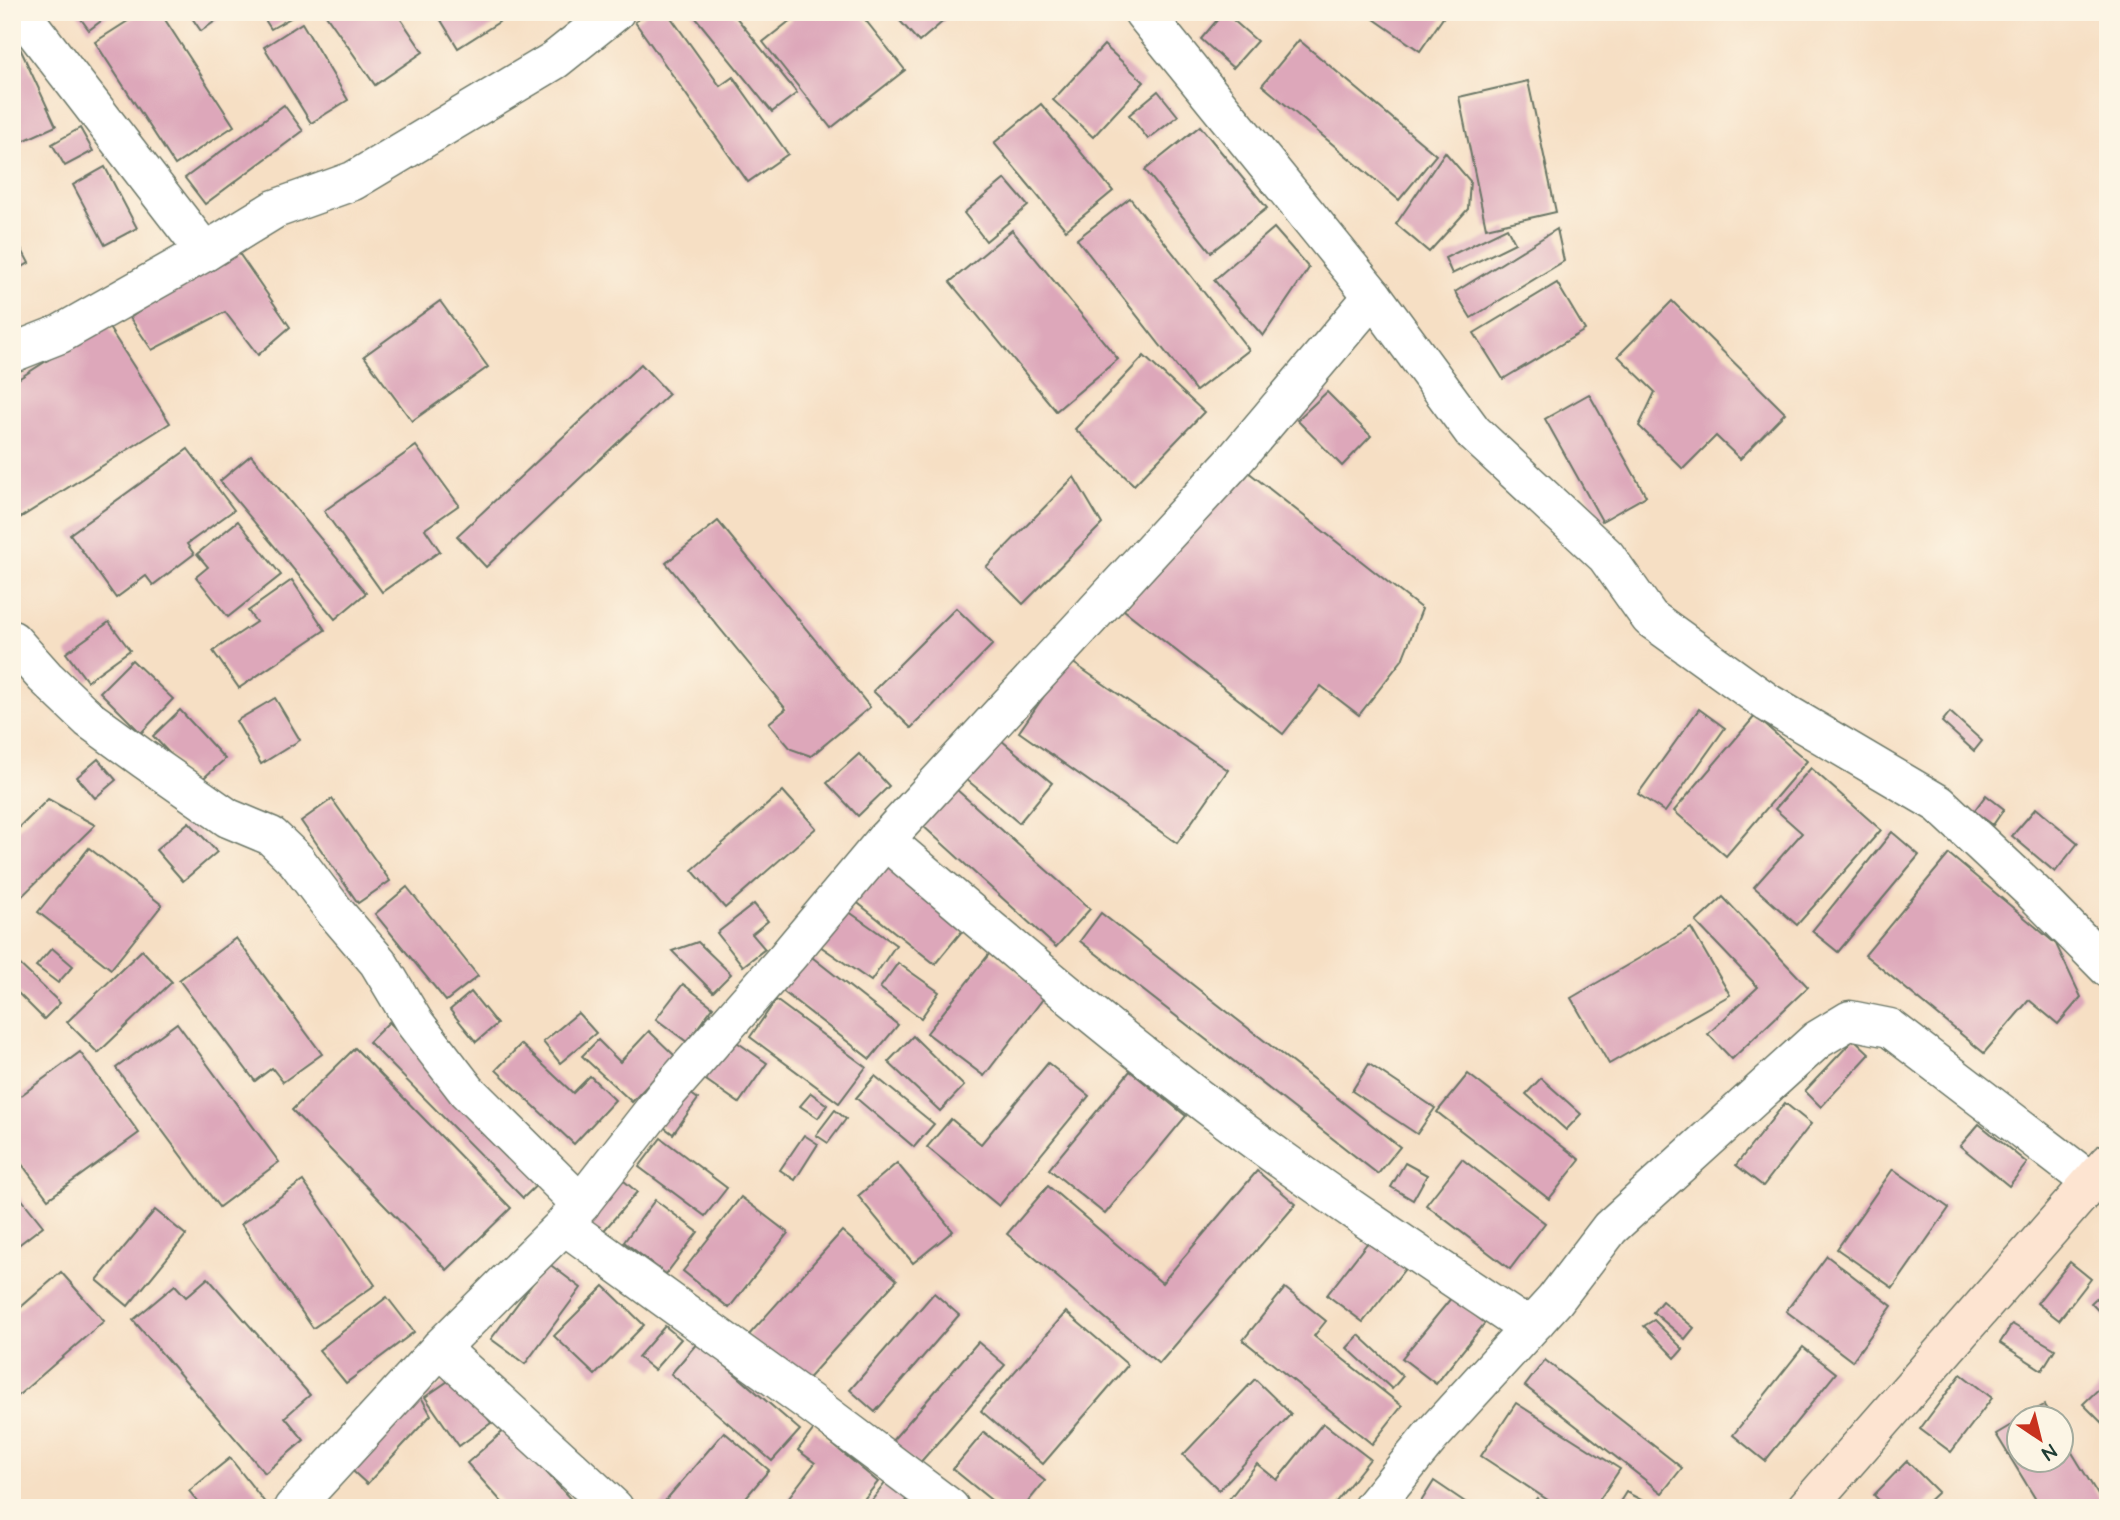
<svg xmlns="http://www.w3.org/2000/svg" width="2120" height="1520" viewBox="0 0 2120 1520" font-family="'Architects Daughter',sans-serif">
	<rect width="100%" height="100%" fill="#fcf5e5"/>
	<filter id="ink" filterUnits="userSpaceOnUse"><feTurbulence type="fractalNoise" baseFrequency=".0143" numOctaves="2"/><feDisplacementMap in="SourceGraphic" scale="14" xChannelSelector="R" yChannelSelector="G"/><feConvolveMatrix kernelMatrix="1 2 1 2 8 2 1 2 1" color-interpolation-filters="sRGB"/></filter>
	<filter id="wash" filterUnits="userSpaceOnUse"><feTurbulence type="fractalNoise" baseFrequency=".00686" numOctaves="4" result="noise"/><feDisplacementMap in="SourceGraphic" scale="28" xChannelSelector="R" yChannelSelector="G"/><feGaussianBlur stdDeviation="1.57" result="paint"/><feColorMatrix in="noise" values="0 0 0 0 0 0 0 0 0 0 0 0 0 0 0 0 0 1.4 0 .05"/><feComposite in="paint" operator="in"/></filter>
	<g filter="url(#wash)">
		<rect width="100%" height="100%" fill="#f6dfc4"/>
		<g id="blocks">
			<g fill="#dda7ba">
				<polygon points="76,12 113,12 89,30"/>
				<polygon points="142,12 160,12 234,126 175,165 95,42"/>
				<polygon points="188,12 222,12 224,15 201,31"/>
				<polygon points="260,12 301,12 271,29"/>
				<polygon points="324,12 396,12 423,52 375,85"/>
				<polygon points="436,12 492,12 499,22 458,48"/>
				<polygon points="649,12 667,12 720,86 733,77 788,154 748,182 635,22"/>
				<polygon points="691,12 732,12 797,93 772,112"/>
				<polygon points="801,12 859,12 905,70 831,128 763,42"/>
				<polygon points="892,12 954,12 919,42"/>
				<polygon points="1224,12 1257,41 1233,68 1201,39"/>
				<polygon points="1364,12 1447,12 1420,51"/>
				<polygon points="302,23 348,100 311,123 264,47"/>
				<polygon points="12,31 56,126 12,146"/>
				<polygon points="1299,40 1436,155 1399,200 1262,85"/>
				<polygon points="1104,45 1144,82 1093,137 1053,100"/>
				<polygon points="1528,81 1556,212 1486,228 1459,97"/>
				<polygon points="1158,91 1178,116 1148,139 1129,115"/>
				<polygon points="1041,104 1113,191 1066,230 994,143"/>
				<polygon points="284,105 303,131 205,204 185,178"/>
				<polygon points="1200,126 1267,208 1211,252 1145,170"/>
				<polygon points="80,128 93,151 65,166 52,144"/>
				<polygon points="1445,152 1470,181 1468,209 1429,252 1396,224"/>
				<polygon points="105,167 137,228 105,245 73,185"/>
				<polygon points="1005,179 1028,206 986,241 964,213"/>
				<polygon points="1130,198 1249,350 1196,391 1077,239"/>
				<polygon points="1274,228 1309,268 1263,336 1214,280"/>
				<polygon points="1507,228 1515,243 1452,274 1445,258"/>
				<polygon points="1557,229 1564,261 1471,318 1455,292"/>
				<polygon points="1012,230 1118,359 1056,411 950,282"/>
				<polygon points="12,231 29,263 12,273"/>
				<polygon points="234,246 290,327 258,355 225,312 152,350 130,318"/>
				<polygon points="1557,283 1585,330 1503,379 1474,333"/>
				<polygon points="440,301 488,367 412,421 364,356"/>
				<polygon points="1672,301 1785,413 1740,459 1716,436 1683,469 1639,426 1655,392 1618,356"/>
				<polygon points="106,323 170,423 12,523 12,464 15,462 12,457 12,383"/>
				<polygon points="1144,356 1204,412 1134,485 1075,429"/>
				<polygon points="641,364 669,394 486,567 457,536"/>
				<polygon points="1327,392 1371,436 1342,466 1297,420"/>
				<polygon points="1589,394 1646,496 1602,521 1545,419"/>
				<polygon points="416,446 459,505 425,529 440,551 382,592 324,511"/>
				<polygon points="188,449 234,510 187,544 194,554 153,585 146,576 116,598 70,534"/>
				<polygon points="251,455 366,593 335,619 220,481"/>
				<polygon points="1238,464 1422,609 1402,660 1359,715 1321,686 1283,734 1124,610"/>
				<polygon points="1074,477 1102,524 1023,604 986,567"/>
				<polygon points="238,521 281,575 228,617 196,577 208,567 197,554"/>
				<polygon points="718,521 870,707 811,756 791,749 769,723 786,709 666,563"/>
				<polygon points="292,580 325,630 239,688 213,651 256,622 248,611"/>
				<polygon points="956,608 993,644 911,728 873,691"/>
				<polygon points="109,622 130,650 87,681 66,653"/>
				<polygon points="132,660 173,699 141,733 100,692"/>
				<polygon points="1069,660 1228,770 1177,843 1019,732"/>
				<polygon points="275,698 300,740 261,764 236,721"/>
				<polygon points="1699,709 1725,728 1665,812 1638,794"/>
				<polygon points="180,710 225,759 198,783 153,736"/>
				<polygon points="1950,712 1982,741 1974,751 1942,722"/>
				<polygon points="1755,716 1807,761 1726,856 1674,811"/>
				<polygon points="1001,740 1052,783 1019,823 967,780"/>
				<polygon points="859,754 889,786 858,816 827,783"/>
				<polygon points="98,759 116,780 95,798 77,777"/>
				<polygon points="1811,768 1881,830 1797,925 1754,887 1802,833 1775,809"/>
				<polygon points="956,789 1090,909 1056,947 922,825"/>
				<polygon points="783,791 816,828 725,908 692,870"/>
				<polygon points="1986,795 2004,809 1993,825 1974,811"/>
				<polygon points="48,799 95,825 12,906 12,835"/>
				<polygon points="332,799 390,881 358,903 301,821"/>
				<polygon points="2036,808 2078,843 2055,872 2012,836"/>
				<polygon points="189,822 217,852 183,881 156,850"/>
				<polygon points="1892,832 1919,855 1838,952 1812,931"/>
				<polygon points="89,848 162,905 111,969 38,912"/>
				<polygon points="1949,854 2056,944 2081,997 2058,1024 2029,1000 1984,1053 1865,955"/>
				<polygon points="886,859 968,924 935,964 854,900"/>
				<polygon points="407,887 478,976 446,1001 375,914"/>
				<polygon points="1723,897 1808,987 1732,1059 1708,1034 1758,987 1696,922"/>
				<polygon points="754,904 768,921 752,934 765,949 743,966 717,933"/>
				<polygon points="845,909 896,945 871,981 820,946"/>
				<polygon points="1101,913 1400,1147 1378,1174 1080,941"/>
				<polygon points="1691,928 1730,995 1609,1064 1571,998"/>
				<polygon points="236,938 322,1054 283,1082 272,1068 255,1081 179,980"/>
				<polygon points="698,942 731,974 713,992 672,951"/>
				<polygon points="52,948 73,966 58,983 36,966"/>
				<polygon points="142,950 172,982 98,1053 67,1022"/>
				<polygon points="990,953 1046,995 984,1076 927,1033"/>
				<polygon points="808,954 898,1025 870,1059 780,989"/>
				<polygon points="12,957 60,1003 44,1019 12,987"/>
				<polygon points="898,963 939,992 921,1018 880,988"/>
				<polygon points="683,984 713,1007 687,1042 656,1019"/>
				<polygon points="471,992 497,1024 476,1042 450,1010"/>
				<polygon points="776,1000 866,1067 839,1103 750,1037"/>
				<polygon points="578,1013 596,1033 560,1063 543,1042"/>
				<polygon points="389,1022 544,1178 523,1198 369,1042"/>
				<polygon points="177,1023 279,1162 219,1207 116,1068"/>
				<polygon points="649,1031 675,1056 632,1102 582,1056 598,1040 620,1062"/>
				<polygon points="913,1036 964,1086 940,1111 888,1062"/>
				<polygon points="731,1038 767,1063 739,1103 703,1078"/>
				<polygon points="1854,1039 1870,1054 1821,1107 1805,1091"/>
				<polygon points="521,1044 573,1093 590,1076 615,1100 574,1144 496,1070"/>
				<polygon points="355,1048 511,1208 447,1270 292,1110"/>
				<polygon points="80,1052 139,1133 48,1199 12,1151 12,1102"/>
				<polygon points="1048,1063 1089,1096 999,1206 927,1147 951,1119 981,1144"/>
				<polygon points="1369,1064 1435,1108 1417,1134 1352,1091"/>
				<polygon points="1130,1071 1186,1116 1105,1214 1049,1169"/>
				<polygon points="1468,1074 1580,1160 1549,1199 1437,1112"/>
				<polygon points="875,1076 934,1124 914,1147 856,1098"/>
				<polygon points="1541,1078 1581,1114 1566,1130 1526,1094"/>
				<polygon points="682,1087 698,1099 673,1134 657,1122"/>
				<polygon points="811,1093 827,1105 818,1118 800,1106"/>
				<polygon points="1785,1103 1811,1124 1763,1186 1736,1165"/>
				<polygon points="835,1110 846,1119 828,1143 816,1135"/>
				<polygon points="1979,1124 2027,1163 2009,1186 1960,1146"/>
				<polygon points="804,1135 818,1144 795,1180 780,1170"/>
				<polygon points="661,1138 727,1188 705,1216 639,1167"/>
				<polygon points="1462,1159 1545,1223 1510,1269 1426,1205"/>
				<polygon points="897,1163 953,1231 913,1263 858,1196"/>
				<polygon points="1405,1163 1427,1175 1413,1200 1391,1187"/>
				<polygon points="1893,1169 1949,1208 1893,1288 1837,1249"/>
				<polygon points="1257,1171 1296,1204 1159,1364 1007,1234 1048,1186 1162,1283"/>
				<polygon points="617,1175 637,1192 600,1235 581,1219"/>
				<polygon points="303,1181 375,1285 313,1328 241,1224"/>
				<polygon points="12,1187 43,1226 12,1250"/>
				<polygon points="741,1197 788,1233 729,1308 683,1271"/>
				<polygon points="655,1200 698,1232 666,1274 624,1242"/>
				<polygon points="155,1210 186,1235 128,1306 97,1280"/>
				<polygon points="842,1231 897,1280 803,1384 748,1336"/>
				<polygon points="1372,1237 1408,1265 1363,1322 1327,1295"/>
				<polygon points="1827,1256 1892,1306 1852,1361 1786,1311"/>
				<polygon points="2070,1262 2091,1279 2059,1320 2037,1303"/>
				<polygon points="548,1263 581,1288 525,1364 491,1339"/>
				<polygon points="61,1272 104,1321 12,1401 12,1315"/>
				<polygon points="208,1278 310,1395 285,1417 304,1440 265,1473 133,1320 175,1285 186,1297"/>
				<polygon points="604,1286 644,1325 595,1375 554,1336"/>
				<polygon points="2108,1287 2108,1321 2091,1303"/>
				<polygon points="1285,1288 1326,1321 1314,1336 1402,1406 1372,1444 1243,1340"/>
				<polygon points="934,1293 959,1315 875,1412 850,1390"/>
				<polygon points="387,1297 414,1332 346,1383 319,1350"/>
				<polygon points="1452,1297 1485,1323 1436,1384 1402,1358"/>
				<polygon points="1662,1301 1694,1328 1685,1339 1653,1312"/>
				<polygon points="1066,1312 1128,1365 1043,1464 981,1411"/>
				<polygon points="1654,1320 1683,1349 1675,1358 1644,1326"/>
				<polygon points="2012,1324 2055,1349 2042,1370 2000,1343"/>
				<polygon points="665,1326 681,1339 654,1370 638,1357"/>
				<polygon points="1359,1335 1403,1376 1392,1389 1347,1348"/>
				<polygon points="698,1342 800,1430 772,1461 671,1374"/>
				<polygon points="978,1342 1005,1365 918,1465 891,1442"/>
				<polygon points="1803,1347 1836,1373 1765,1461 1733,1435"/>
				<polygon points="1545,1360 1682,1468 1662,1493 1525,1386"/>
				<polygon points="1961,1374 1992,1398 1951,1452 1920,1429"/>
				<polygon points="457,1375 491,1423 459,1446 425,1397"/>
				<polygon points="1255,1379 1291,1414 1219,1490 1183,1455"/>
				<polygon points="2108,1380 2108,1429 2083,1404"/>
				<polygon points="415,1386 431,1415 367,1484 344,1463"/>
				<polygon points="1516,1403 1620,1469 1594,1508 1560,1508 1481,1456"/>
				<polygon points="2044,1405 2052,1418 2022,1418"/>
				<polygon points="2018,1421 2018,1460 2060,1460 2060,1433 2106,1508 2041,1508 1996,1434"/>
				<polygon points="1323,1423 1370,1459 1331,1508 1222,1508 1257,1464 1277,1480"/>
				<polygon points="507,1428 573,1502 567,1508 507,1508 467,1463"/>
				<polygon points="814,1429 878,1482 857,1508 801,1508 789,1497 815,1463 798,1450"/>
				<polygon points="724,1432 769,1470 737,1508 659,1508"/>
				<polygon points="984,1432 1045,1481 1023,1508 1001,1508 953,1469"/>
				<polygon points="230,1458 266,1504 261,1508 203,1508 189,1491"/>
				<polygon points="1907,1461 1938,1492 1921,1508 1886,1508 1874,1495"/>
				<polygon points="1434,1481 1471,1506 1470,1508 1417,1508"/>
				<polygon points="886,1482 907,1499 900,1508 866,1508"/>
				<polygon points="1626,1492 1647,1503 1644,1508 1616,1508"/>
				<polygon points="1537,1498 1549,1508 1529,1508"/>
			</g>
		</g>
	</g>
	<g filter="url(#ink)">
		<use href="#blocks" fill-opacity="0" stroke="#6a7666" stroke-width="2"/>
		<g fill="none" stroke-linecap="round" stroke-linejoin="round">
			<defs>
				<g id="street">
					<polyline points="20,12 205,252"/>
					<polyline points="1143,12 1373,296 1473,432 1606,556 1650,618 1768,703 1939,804 2033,892 2108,968"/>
					<polyline points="12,353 60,334 205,252 275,209 353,181 555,60 615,12"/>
					<polyline points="12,640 45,677 90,720 145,760 228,818 271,836 296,860 336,913 378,962 414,1022 467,1091 581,1204"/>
					<path d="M885,840C997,935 1108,1031 1226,1119C1321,1190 1419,1255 1518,1321H1536"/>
					<polyline points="564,1225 817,1408 950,1508"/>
					<polyline points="440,1348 614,1508"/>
					<polyline points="293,1508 440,1348 564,1225 667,1093 787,957 885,840 1233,462 1373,296"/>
					<polyline points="1372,1508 1431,1436 1555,1300 1610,1228 1817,1040 1850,1020 1890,1028 2091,1182"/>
				</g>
				<polyline id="secondary" points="1806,1508 2108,1163"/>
			</defs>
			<use href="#street" stroke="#6a7666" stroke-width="41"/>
			<use href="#secondary" stroke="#6a7666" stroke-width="41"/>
			<use href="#street" stroke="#fff" stroke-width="38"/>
			<use href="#secondary" stroke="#fde4d1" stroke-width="38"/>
		</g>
	</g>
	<rect width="2120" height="1520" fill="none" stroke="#fcf5e5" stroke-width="42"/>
	<g transform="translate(2040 1439) rotate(145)"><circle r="33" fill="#fcf5e5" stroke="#a4ab9e" stroke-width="2"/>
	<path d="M0-5L12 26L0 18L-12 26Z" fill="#c8321e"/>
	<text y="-10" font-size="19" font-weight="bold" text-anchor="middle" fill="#1f3d34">N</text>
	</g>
</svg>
